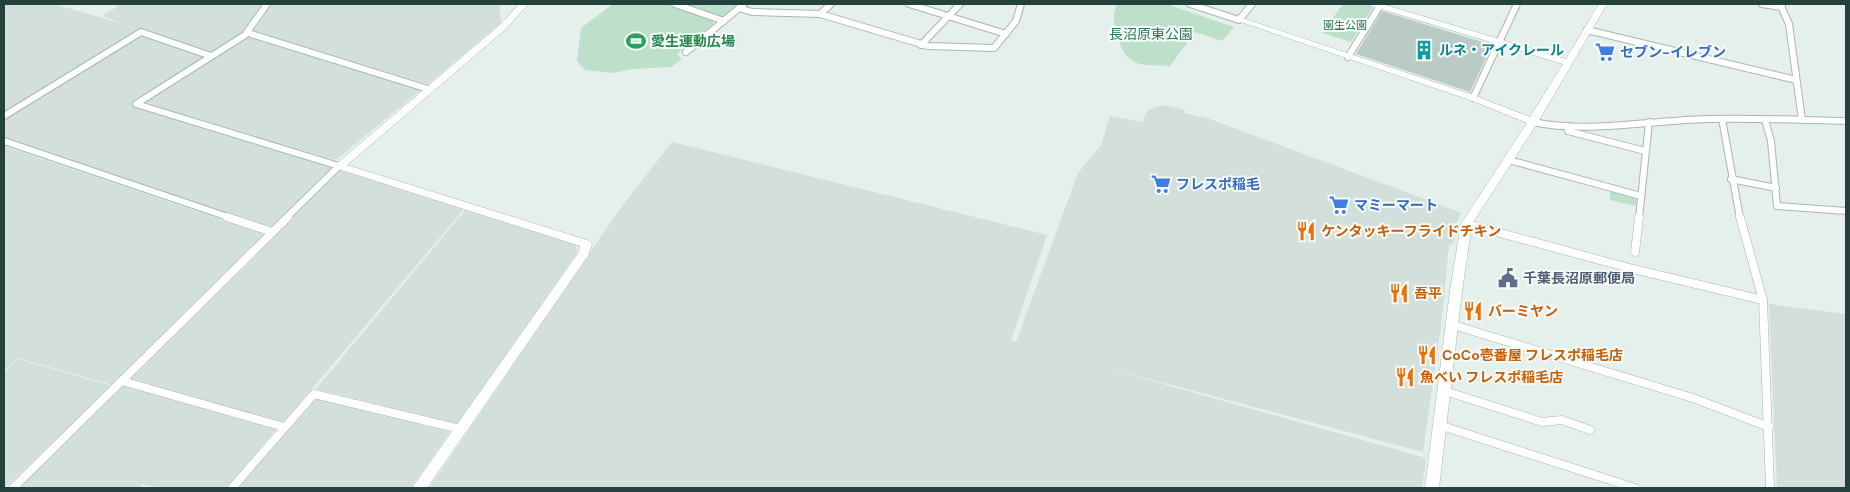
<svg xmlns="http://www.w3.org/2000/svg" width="1850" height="492" viewBox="0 0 1850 492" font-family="'DM Sans','Noto Sans JP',sans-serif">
	<rect width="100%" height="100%" fill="#e5efeb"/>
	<g fill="#d3dfdb">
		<polygon points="4,4 54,4 123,24 103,16 121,4 262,4 242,34 211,53 141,30 4,114"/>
		<polygon points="271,4 499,4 501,23 428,84 253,32"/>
		<polygon points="140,33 206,57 135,99 133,106 334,167 271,229 4,138 4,119"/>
		<polygon points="248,36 422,89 336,160 147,104 148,98"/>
		<polygon points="1163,105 1185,110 1184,113 1207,118 1462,213 1455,225 1454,242 1449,245 1441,326 1423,452 1085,362 1426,458 1422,488 429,488 620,209 672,142 1047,235 1011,340 1016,342 1078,173 1101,145 1110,116 1142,122 1148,110"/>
		<polygon points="4,146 267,235 113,385 18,358 4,370"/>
		<polygon points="340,168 464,209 284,422 129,380"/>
		<polygon points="466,209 576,244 577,253 458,424 316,389"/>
		<polygon points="1769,304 1846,314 1846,488 1777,488"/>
		<polygon points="18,359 112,386 4,488 4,372"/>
		<polygon points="122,385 276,429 227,488 158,488 143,484 139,488 19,488"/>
		<polygon points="313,397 450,432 411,488 237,488"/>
	</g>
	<g fill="#bde0cb">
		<polygon points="613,4 670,4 713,19 713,24 677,54 682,59 671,67 632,69 613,73 585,70 577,61 581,28"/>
		<polygon points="682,4 740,4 723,18"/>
		<path d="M1117,4H1166L1234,27L1222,41L1195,32L1170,66C1140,65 1125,68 1117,34C1114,22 1112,16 1117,4Z"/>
		<polygon points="1343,4 1368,4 1373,7 1351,42 1322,33"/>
		<polygon points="1610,190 1636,196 1636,206 1610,200"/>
	</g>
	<polygon fill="#bacac5" points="1382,11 1492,45 1470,92 1356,54"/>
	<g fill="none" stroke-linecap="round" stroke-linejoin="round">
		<defs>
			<g id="street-far1">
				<polyline points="267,4 245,35 136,104 339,166 286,218"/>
				<polyline points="675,4 724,21"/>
				<polyline points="909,4 1006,34"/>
				<polyline points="1190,4 1239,20 1252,4"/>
				<polyline points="1762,4 1782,7"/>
				<polyline points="1780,4 1789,24 1802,120"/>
				<polyline points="739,8 752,12 820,14 928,46 994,48 1016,21 1021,4"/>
				<polyline points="820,14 831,4"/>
				<polyline points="1587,30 1796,80"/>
				<polyline points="248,33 428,89"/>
				<polyline points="921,45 960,4"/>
				<polyline points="686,52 744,4"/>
				<polyline points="1348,57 1381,4"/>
				<polyline points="1473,98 1517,4"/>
				<polyline points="4,116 141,32 211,56"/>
				<polyline points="1722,119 1740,218"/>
				<polyline points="1765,120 1771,141 1777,206 1846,211"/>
				<path d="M1533,122C1588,134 1652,120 1708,119C1754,118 1800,120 1846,121"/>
				<polyline points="1567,126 1568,131 1645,151"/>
				<polyline points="4,141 231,218"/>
				<polyline points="1509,160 1641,196"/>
				<polyline points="1731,179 1776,188"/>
				<polyline points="1639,218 1649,122"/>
			</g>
			<g id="street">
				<polyline points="227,217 272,232"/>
				<polyline points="1740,217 1763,300 1770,488"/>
				<polyline points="1467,224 1633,269 1763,300"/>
				<polyline points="1635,252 1639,217"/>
				<polyline points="1453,325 1693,398 1769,427"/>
				<polyline points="122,381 284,427"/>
				<polyline points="1445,391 1542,422 1562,420 1590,430"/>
				<polyline points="1439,425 1635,488"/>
				<polyline points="13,488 288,217"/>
				<polyline points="232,488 314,394 460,429"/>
			</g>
			<g id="secondary">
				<polygon points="519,4 528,4 507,28 347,165 590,241 592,244 588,256 427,488 412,488 579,252 580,246 335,168 334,166 501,24"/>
				<polygon points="1370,4 1382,4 1566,59 1599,4 1607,4 1538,122 1472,224 1462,291 1439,488 1425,488 1450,291 1461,224 1527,123 1470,100 1235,20 1239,17 1476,96 1530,117 1563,64 1371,6"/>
			</g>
		</defs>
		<use href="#street-far1" stroke="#a7b7b3" stroke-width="8"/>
		<use href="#street" stroke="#a7b7b3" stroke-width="9"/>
		<use href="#secondary" stroke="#a3bbb5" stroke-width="1"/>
		<use href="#street-far1" stroke="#fff" stroke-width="6"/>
		<use href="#street" stroke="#fff" stroke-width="8"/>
		<use href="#secondary" fill="#fff" fill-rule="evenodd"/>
	</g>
	<defs>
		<symbol id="stadium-bare" viewBox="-9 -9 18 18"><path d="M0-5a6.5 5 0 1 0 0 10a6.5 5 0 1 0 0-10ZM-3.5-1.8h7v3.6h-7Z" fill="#2e9e5b" stroke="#f6fbf9" stroke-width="2.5" paint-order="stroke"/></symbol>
		<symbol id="building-bare" viewBox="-9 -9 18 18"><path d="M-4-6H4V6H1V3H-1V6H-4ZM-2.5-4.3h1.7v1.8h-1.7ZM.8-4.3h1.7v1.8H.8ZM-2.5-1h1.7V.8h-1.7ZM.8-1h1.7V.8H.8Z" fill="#0f9aa8" stroke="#f6fbf9" stroke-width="2.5" paint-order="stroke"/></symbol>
		<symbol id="supermarket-bare" viewBox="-9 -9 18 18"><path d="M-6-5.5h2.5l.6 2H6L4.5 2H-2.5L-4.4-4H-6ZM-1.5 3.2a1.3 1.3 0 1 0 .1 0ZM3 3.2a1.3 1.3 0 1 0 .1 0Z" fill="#3f7fe0" stroke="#f6fbf9" stroke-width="2.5" paint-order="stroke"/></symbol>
		<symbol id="restaurant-bare" viewBox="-9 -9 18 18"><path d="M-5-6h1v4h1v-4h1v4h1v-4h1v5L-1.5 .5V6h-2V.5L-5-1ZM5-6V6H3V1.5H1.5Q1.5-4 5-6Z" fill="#e8710a" stroke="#f6fbf9" stroke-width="2.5" paint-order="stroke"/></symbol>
		<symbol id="civic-bare" viewBox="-9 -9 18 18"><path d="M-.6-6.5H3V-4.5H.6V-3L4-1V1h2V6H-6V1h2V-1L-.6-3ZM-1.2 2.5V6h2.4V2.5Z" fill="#5c6f8a" stroke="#f6fbf9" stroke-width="2.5" paint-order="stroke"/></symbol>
	</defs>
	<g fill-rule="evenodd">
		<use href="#stadium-bare" x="622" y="27" width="28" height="28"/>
		<use href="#building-bare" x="1410" y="36" width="28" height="28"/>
		<use href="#supermarket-bare" x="1591" y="38" width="28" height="28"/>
		<use href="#supermarket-bare" x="1147" y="170" width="28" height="28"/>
		<use href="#supermarket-bare" x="1325" y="191" width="28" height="28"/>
		<use href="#restaurant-bare" x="1292" y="217" width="28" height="28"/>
		<use href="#civic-bare" x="1494" y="264" width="28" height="28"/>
		<use href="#restaurant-bare" x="1385" y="279" width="28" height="28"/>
		<use href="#restaurant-bare" x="1459" y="297" width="28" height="28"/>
		<use href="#restaurant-bare" x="1413" y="341" width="28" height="28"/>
		<use href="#restaurant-bare" x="1391" y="363" width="28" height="28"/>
	</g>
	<g text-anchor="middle" stroke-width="4" stroke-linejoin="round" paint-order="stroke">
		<g font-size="11" fill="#2b7a53" stroke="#f6fbf9">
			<text x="1345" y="29">園生公園</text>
		</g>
		<g font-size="14" fill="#2b7a53" stroke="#f6fbf9">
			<text x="1151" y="39">長沼原東公園</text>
		</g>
		<g font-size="14" font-weight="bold" fill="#27864d" stroke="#f6fbf9" text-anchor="start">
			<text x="651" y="46">愛生運動広場</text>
		</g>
		<g font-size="14" font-weight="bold" fill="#0d838f" stroke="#f6fbf9" text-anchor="start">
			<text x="1439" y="55">ルネ・アイクレール</text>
		</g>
		<g font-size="14" font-weight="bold" fill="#366cbe" stroke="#f6fbf9" text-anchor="start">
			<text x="1620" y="57">セブン-イレブン</text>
			<text x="1176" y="189">フレスポ稲毛</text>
			<text x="1354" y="210">マミーマート</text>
		</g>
		<g font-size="14" font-weight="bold" fill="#c56008" stroke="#f6fbf9" text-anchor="start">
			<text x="1321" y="236">ケンタッキーフライドチキン</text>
			<text x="1414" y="298">吾平</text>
			<text x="1488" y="316">バーミヤン</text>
			<text x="1442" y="360">CoCo壱番屋 フレスポ稲毛店</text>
			<text x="1420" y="382">魚べい フレスポ稲毛店</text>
		</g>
		<g font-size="14" font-weight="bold" fill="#4e5e75" stroke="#f6fbf9" text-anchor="start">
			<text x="1523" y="283">千葉長沼原郵便局</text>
		</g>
	</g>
	<rect width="1850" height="492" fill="none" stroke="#23413d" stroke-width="10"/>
</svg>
